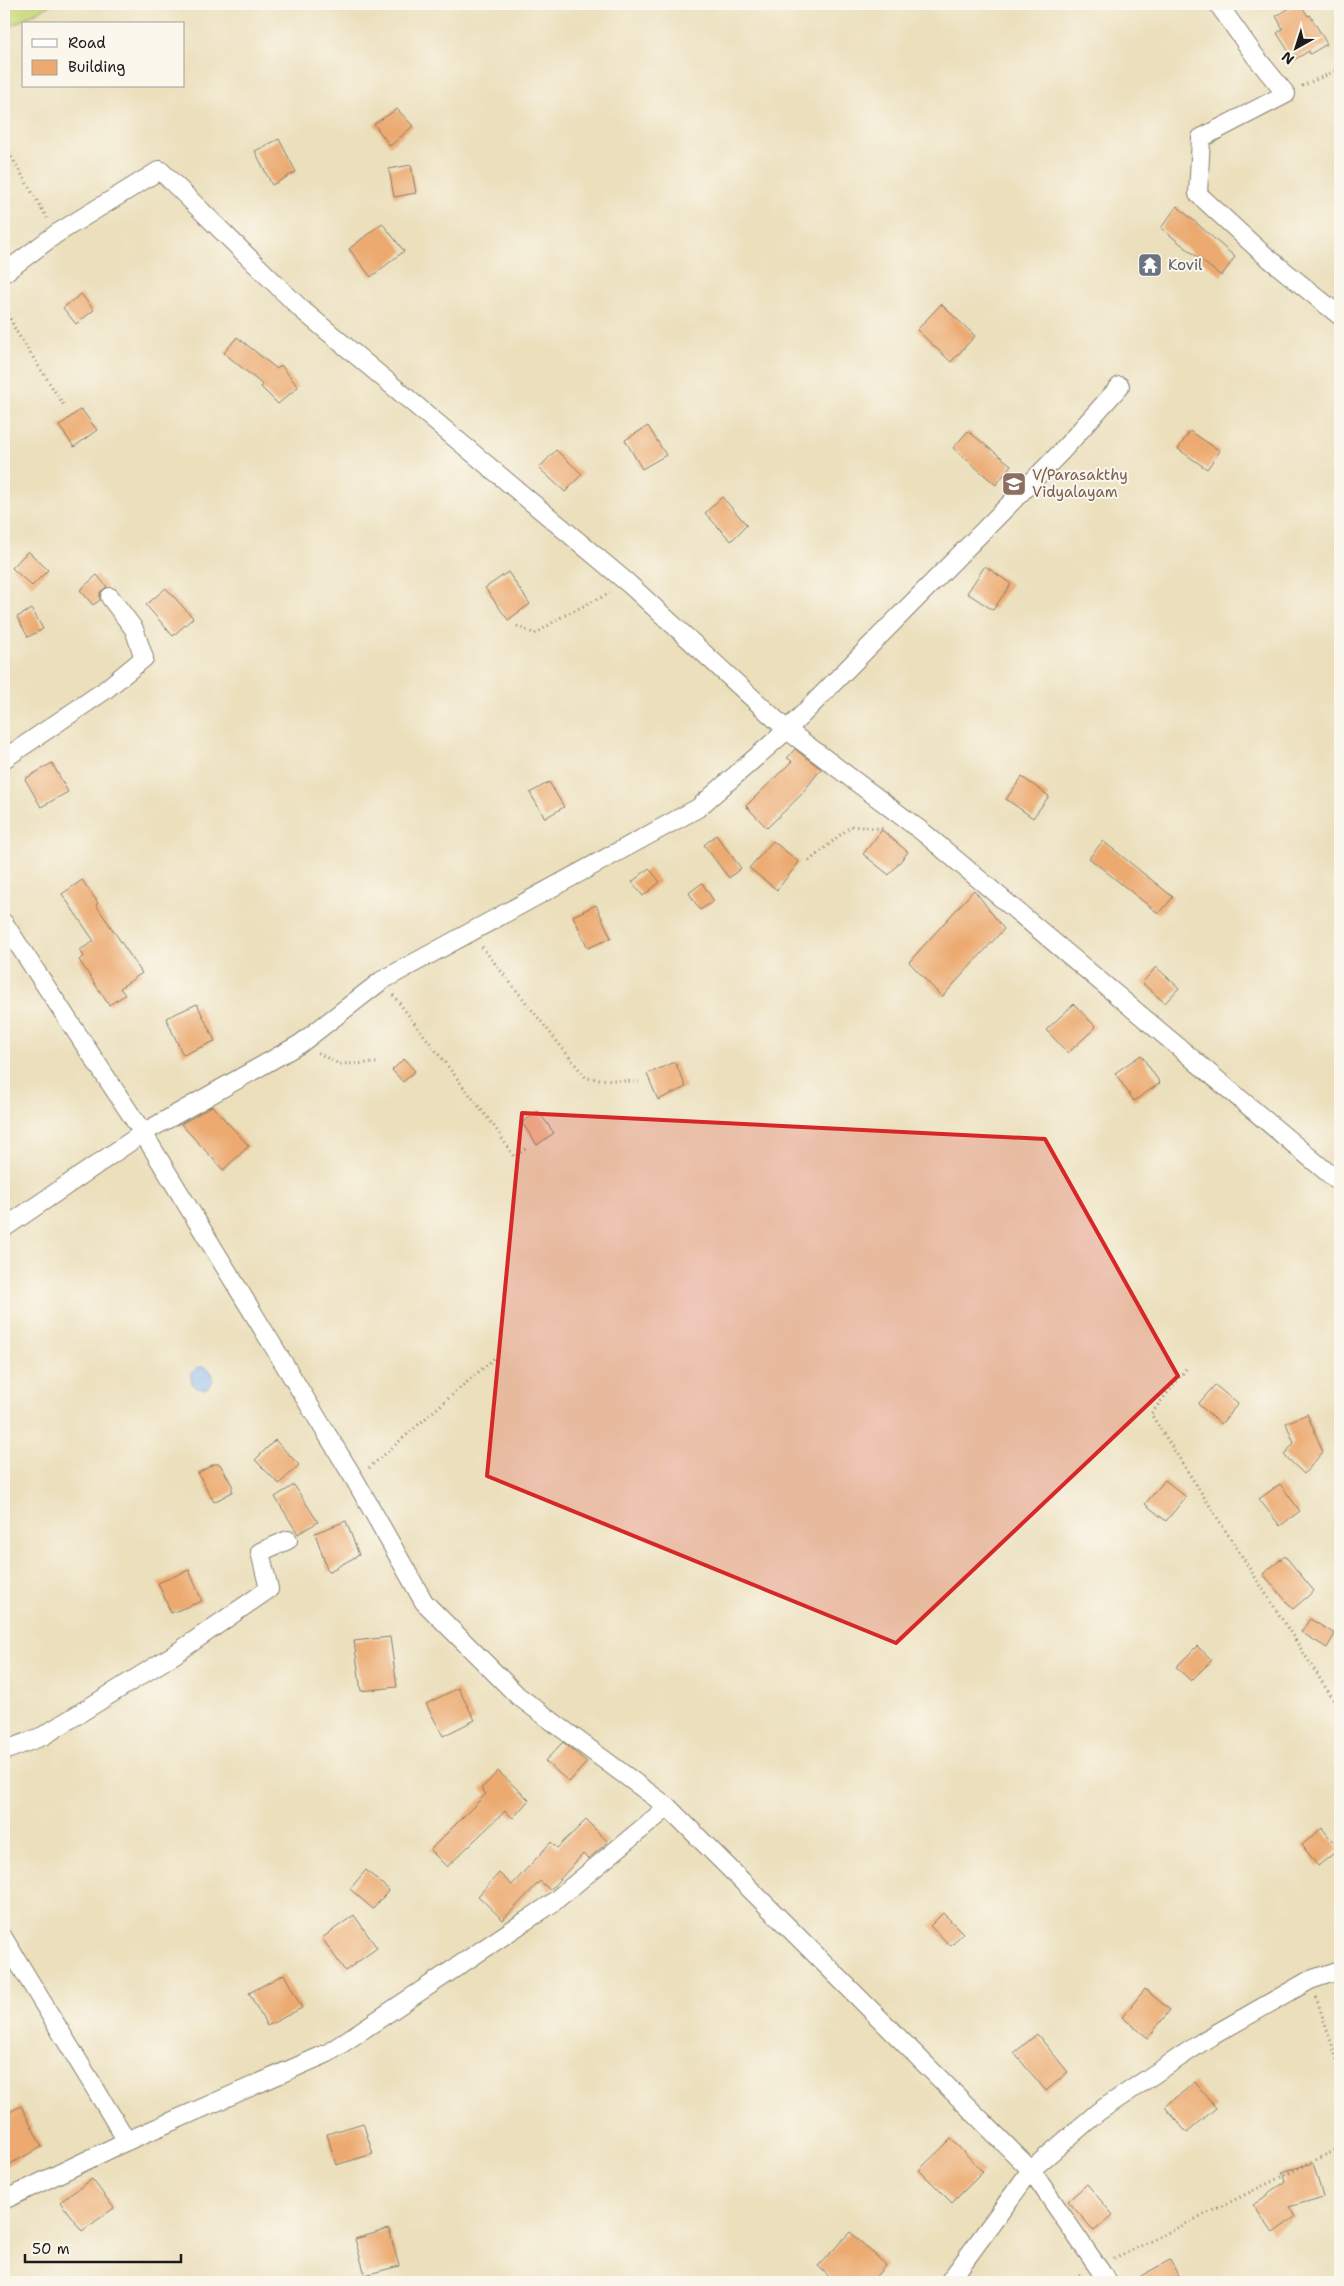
<svg xmlns="http://www.w3.org/2000/svg" width="1344" height="2286" viewBox="0 0 1344 2286" font-family="'Shantell Sans',sans-serif">
	<rect width="100%" height="100%" fill="#fbf7ec"/>
	<filter id="ink" filterUnits="userSpaceOnUse"><feTurbulence type="fractalNoise" baseFrequency=".02" numOctaves="2"/><feDisplacementMap in="SourceGraphic" scale="10" xChannelSelector="R" yChannelSelector="G"/><feConvolveMatrix kernelMatrix="1 2 1 2 8 2 1 2 1" color-interpolation-filters="sRGB"/></filter>
	<filter id="wash" filterUnits="userSpaceOnUse"><feTurbulence type="fractalNoise" baseFrequency=".0096" numOctaves="4" result="noise"/><feDisplacementMap in="SourceGraphic" scale="20" xChannelSelector="R" yChannelSelector="G"/><feGaussianBlur stdDeviation="1.12" result="paint"/><feColorMatrix in="noise" values="0 0 0 0 0 0 0 0 0 0 0 0 0 0 0 0 0 1.4 0 .05"/><feComposite in="paint" operator="in"/></filter>
	<g filter="url(#wash)">
		<rect width="100%" height="100%" fill="#ebdfbc"/>
		<polygon fill="#c5d375" stroke="#707848" points="4,4 52,4 4,30"/>
		<circle fill="#88b8f3" stroke="#526a88" cx="202" cy="1378" r="11"/>
		<g id="blocks">
			<g fill="#ecaa71">
				<polygon points="1297,4 1300,4 1308,16 1310,15 1327,44 1310,54 1309,51 1294,60 1277,33 1283,29 1276,16"/>
				<polygon points="397,109 413,126 390,146 374,124"/>
				<polygon points="279,139 296,172 272,185 255,151"/>
				<polygon points="411,165 416,193 394,197 389,169"/>
				<polygon points="1177,206 1235,257 1221,276 1161,228"/>
				<polygon points="382,223 404,251 371,277 349,249"/>
				<polygon points="81,294 94,310 76,324 63,308"/>
				<polygon points="941,304 975,336 951,362 917,330"/>
				<polygon points="237,337 277,369 281,365 298,387 278,404 261,387 263,385 224,353"/>
				<polygon points="81,409 97,430 74,447 59,426"/>
				<polygon points="648,426 666,455 642,469 625,440"/>
				<polygon points="968,431 1011,465 996,485 953,448"/>
				<polygon points="1190,431 1220,451 1207,469 1178,449"/>
				<polygon points="556,450 582,474 565,492 539,468"/>
				<polygon points="722,497 747,525 731,541 705,513"/>
				<polygon points="28,551 48,570 32,586 12,568"/>
				<polygon points="985,566 1011,584 993,610 967,593"/>
				<polygon points="508,572 530,604 508,620 485,588"/>
				<polygon points="97,575 107,587 100,592 100,600 93,605 80,590"/>
				<polygon points="166,588 193,618 173,636 146,605"/>
				<polygon points="32,609 43,629 28,637 17,617"/>
				<polygon points="795,749 821,769 800,796 767,828 746,806 792,761 787,758"/>
				<polygon points="52,763 68,792 41,807 25,779"/>
				<polygon points="1022,777 1049,796 1033,818 1006,799"/>
				<polygon points="549,782 564,807 545,818 530,793"/>
				<polygon points="882,830 908,852 889,875 863,854"/>
				<polygon points="716,835 741,868 729,878 704,845"/>
				<polygon points="773,841 799,862 777,890 749,868"/>
				<polygon points="1103,841 1173,897 1159,914 1089,858"/>
				<polygon points="649,868 660,882 643,896 632,882"/>
				<polygon points="82,880 98,903 96,905 142,973 120,988 125,995 109,1005 79,960 84,956 80,950 94,941 62,894"/>
				<polygon points="702,883 714,901 700,910 689,893"/>
				<polygon points="974,890 1004,929 942,997 909,962"/>
				<polygon points="596,905 611,938 588,948 573,916"/>
				<polygon points="1156,967 1179,988 1165,1003 1142,983"/>
				<polygon points="197,1004 215,1041 183,1055 166,1018"/>
				<polygon points="1074,1004 1096,1027 1068,1053 1046,1030"/>
				<polygon points="1141,1055 1160,1083 1134,1101 1115,1073"/>
				<polygon points="404,1059 415,1071 403,1082 392,1070"/>
				<polygon points="675,1062 686,1087 658,1100 647,1074"/>
				<polygon points="212,1106 249,1146 223,1170 181,1124"/>
				<polygon points="538,1111 554,1133 537,1145 522,1123"/>
				<polygon points="1215,1385 1238,1404 1221,1424 1198,1404"/>
				<polygon points="1307,1414 1323,1452 1304,1474 1284,1455 1294,1443 1286,1423"/>
				<polygon points="275,1440 299,1465 279,1484 255,1460"/>
				<polygon points="214,1464 220,1464 232,1485 232,1492 214,1502 198,1473"/>
				<polygon points="1165,1480 1186,1497 1166,1521 1145,1504"/>
				<polygon points="1280,1484 1300,1511 1280,1526 1259,1499"/>
				<polygon points="294,1485 318,1522 298,1534 275,1497"/>
				<polygon points="346,1521 359,1555 328,1572 315,1533"/>
				<polygon points="1285,1556 1314,1591 1293,1609 1263,1574"/>
				<polygon points="189,1570 202,1601 171,1613 158,1583"/>
				<polygon points="1310,1619 1335,1634 1327,1648 1301,1632"/>
				<polygon points="390,1637 397,1687 361,1691 354,1641"/>
				<polygon points="1197,1646 1212,1660 1191,1681 1176,1667"/>
				<polygon points="458,1688 475,1720 443,1736 426,1704"/>
				<polygon points="563,1742 587,1762 569,1782 545,1761"/>
				<polygon points="498,1771 529,1800 513,1818 505,1811 447,1867 430,1850 486,1794 481,1789"/>
				<polygon points="586,1820 608,1842 588,1859 583,1854 550,1890 540,1881 503,1920 478,1896 499,1873 512,1885 551,1842 557,1848"/>
				<polygon points="1322,1828 1339,1849 1318,1866 1302,1845"/>
				<polygon points="366,1870 389,1890 373,1909 350,1889"/>
				<polygon points="943,1913 963,1933 951,1946 930,1926"/>
				<polygon points="354,1915 377,1948 345,1971 322,1938"/>
				<polygon points="284,1974 302,2008 267,2026 249,1993"/>
				<polygon points="1145,1989 1170,2010 1148,2038 1122,2017"/>
				<polygon points="1037,2034 1068,2072 1046,2091 1014,2053"/>
				<polygon points="1195,2082 1216,2108 1187,2133 1165,2107"/>
				<polygon points="21,2106 42,2147 4,2167 4,2115"/>
				<polygon points="363,2123 373,2154 336,2165 327,2134"/>
				<polygon points="951,2139 983,2172 952,2203 919,2170"/>
				<polygon points="1313,2163 1323,2197 1289,2207 1295,2217 1273,2233 1253,2205 1285,2182 1282,2172"/>
				<polygon points="92,2179 114,2208 82,2231 60,2202"/>
				<polygon points="1087,2184 1113,2215 1094,2231 1068,2201"/>
				<polygon points="389,2229 399,2266 365,2275 355,2239"/>
				<polygon points="850,2232 886,2265 871,2282 835,2282 818,2266"/>
				<polygon points="1170,2260 1182,2282 1130,2282"/>
			</g>
		</g>
	</g>
	<g filter="url(#ink)">
		<use href="#blocks" fill-opacity="0" stroke="#847e6c" stroke-width="1"/>
		<g fill="none" stroke-linecap="round" stroke-linejoin="round">
			<defs>
				<g id="street">
					<polyline points="1218,4 1255,56 1286,94 1201,138 1198,194 1261,252 1340,316"/>
					<polyline points="4,273 56,234 160,170 301,309 629,584 787,730 924,833 1340,1183"/>
					<polyline points="4,759 104,691 144,658 134,629 110,597"/>
					<polyline points="4,923 143,1133 355,1480 424,1602 518,1696 668,1807 1031,2170 1108,2282"/>
					<polyline points="4,1228 143,1133 300,1044 381,981 698,808 787,730 1060,453 1120,386"/>
					<polyline points="4,1751 43,1736 175,1654 269,1589 260,1552 288,1540"/>
					<polyline points="4,1939 127,2141"/>
					<polyline points="4,2200 127,2141 328,2053 551,1904 668,1807"/>
					<polyline points="949,2282 1031,2170 1098,2112 1205,2040 1310,1980 1340,1970"/>
				</g>
			</defs>
			<use href="#street" stroke="#847e6c" stroke-width="20"/>
			<g stroke="#847e6c" stroke-width="3" stroke-dasharray="1 4" stroke-linecap="butt">
				<polyline points="1302,86 1340,69"/>
				<polyline points="4,144 47,218"/>
				<polyline points="4,305 16,331 65,407"/>
				<polyline points="517,626 535,634 563,616 610,593"/>
				<polyline points="809,861 851,826 886,829"/>
				<polyline points="482,947 586,1078 639,1082"/>
				<polyline points="393,995 496,1129 514,1157 527,1148"/>
				<polyline points="318,1053 339,1064 379,1063"/>
				<polyline points="1186,1369 1151,1414 1340,1710"/>
				<polyline points="369,1468 499,1354"/>
				<polyline points="1316,1997 1340,2069"/>
				<polyline points="1114,2259 1340,2148"/>
				<polyline points="1066,2282 1081,2274"/>
			</g>
			<use href="#street" stroke="#fff" stroke-width="18"/>
		</g>
	</g>
	<path fill="#d62828" fill-opacity="0.2" stroke="#d62828" stroke-width="4" stroke-linejoin="round" d="M522,1113L1045,1139L1178,1376L896,1643L487,1476Z"/>
	<defs>
		<symbol id="temple-square" viewBox="-11 -11 22 22"><rect x="-9" y="-9" width="18" height="18" rx="4" fill="#6b7280" stroke="#fbf7ec"/><path d="M0-6L5-2H3V0L6.5 2.5H4V6H1.5V3h-3V6H-4V2.5H-6.5L-3 0V-2H-5Z" fill="#fff"/></symbol>
		<symbol id="school-square" viewBox="-11 -11 22 22"><rect x="-9" y="-9" width="18" height="18" rx="4" fill="#8d6e63" stroke="#fbf7ec"/><path d="M0-5L7-2L0 1L-7-2ZM-4 1L0 2.5L4 1V4Q0 6-4 4Z" fill="#fff"/></symbol>
	</defs>
	<g fill-rule="evenodd">
		<use href="#temple-square" x="1136" y="251" width="28" height="28"/>
		<use href="#school-square" x="1000" y="470" width="28" height="28"/>
	</g>
	<g text-anchor="middle" stroke-width="4" stroke-linejoin="round" paint-order="stroke">
		<g font-size="15" fill="#5b616d" stroke="#fbf7ec" text-anchor="start">
			<text x="1168" y="270">Kovil</text>
		</g>
		<g font-size="15" fill="#785e54" stroke="#fbf7ec" text-anchor="start">
			<text x="1032" y="480">V/Parasakthy<tspan x="1032" dy="17">Vidyalayam</tspan></text>
		</g>
	</g>
	<rect width="1344" height="2286" fill="none" stroke="#fbf7ec" stroke-width="20"/>
	<rect x="22" y="22" width="162" height="65" fill="#fbf7ec" stroke="#a29f99"/>
	<rect x="32" y="39" width="25" height="8" fill="#ffffff" stroke="#a29f99"/>
	<text x="68" y="48" font-size="15" fill="#1c1c1c">Road</text>
	<rect x="32" y="60" width="25" height="15" fill="#ecaa71" stroke="#a29f99"/>
	<text x="68" y="72" font-size="15" fill="#1c1c1c">Building</text>
	<g transform="translate(1296 48) rotate(219)" stroke="#fbf7ec" stroke-width="4" paint-order="stroke">
	<path d="M0-4L9 19L0 12L-9 19Z" fill="#1c1c1c"/>
	<text y="-8" font-size="14" font-weight="bold" text-anchor="middle" fill="#1c1c1c">N</text>
	</g>
	<path d="M25 2254v8h156v-8" fill="none" stroke="#1c1c1c" stroke-width="2.5"/>
	<text x="32" y="2254" font-size="15" fill="#1c1c1c" stroke="#fbf7ec" stroke-width="4" paint-order="stroke">50 m</text>
</svg>
